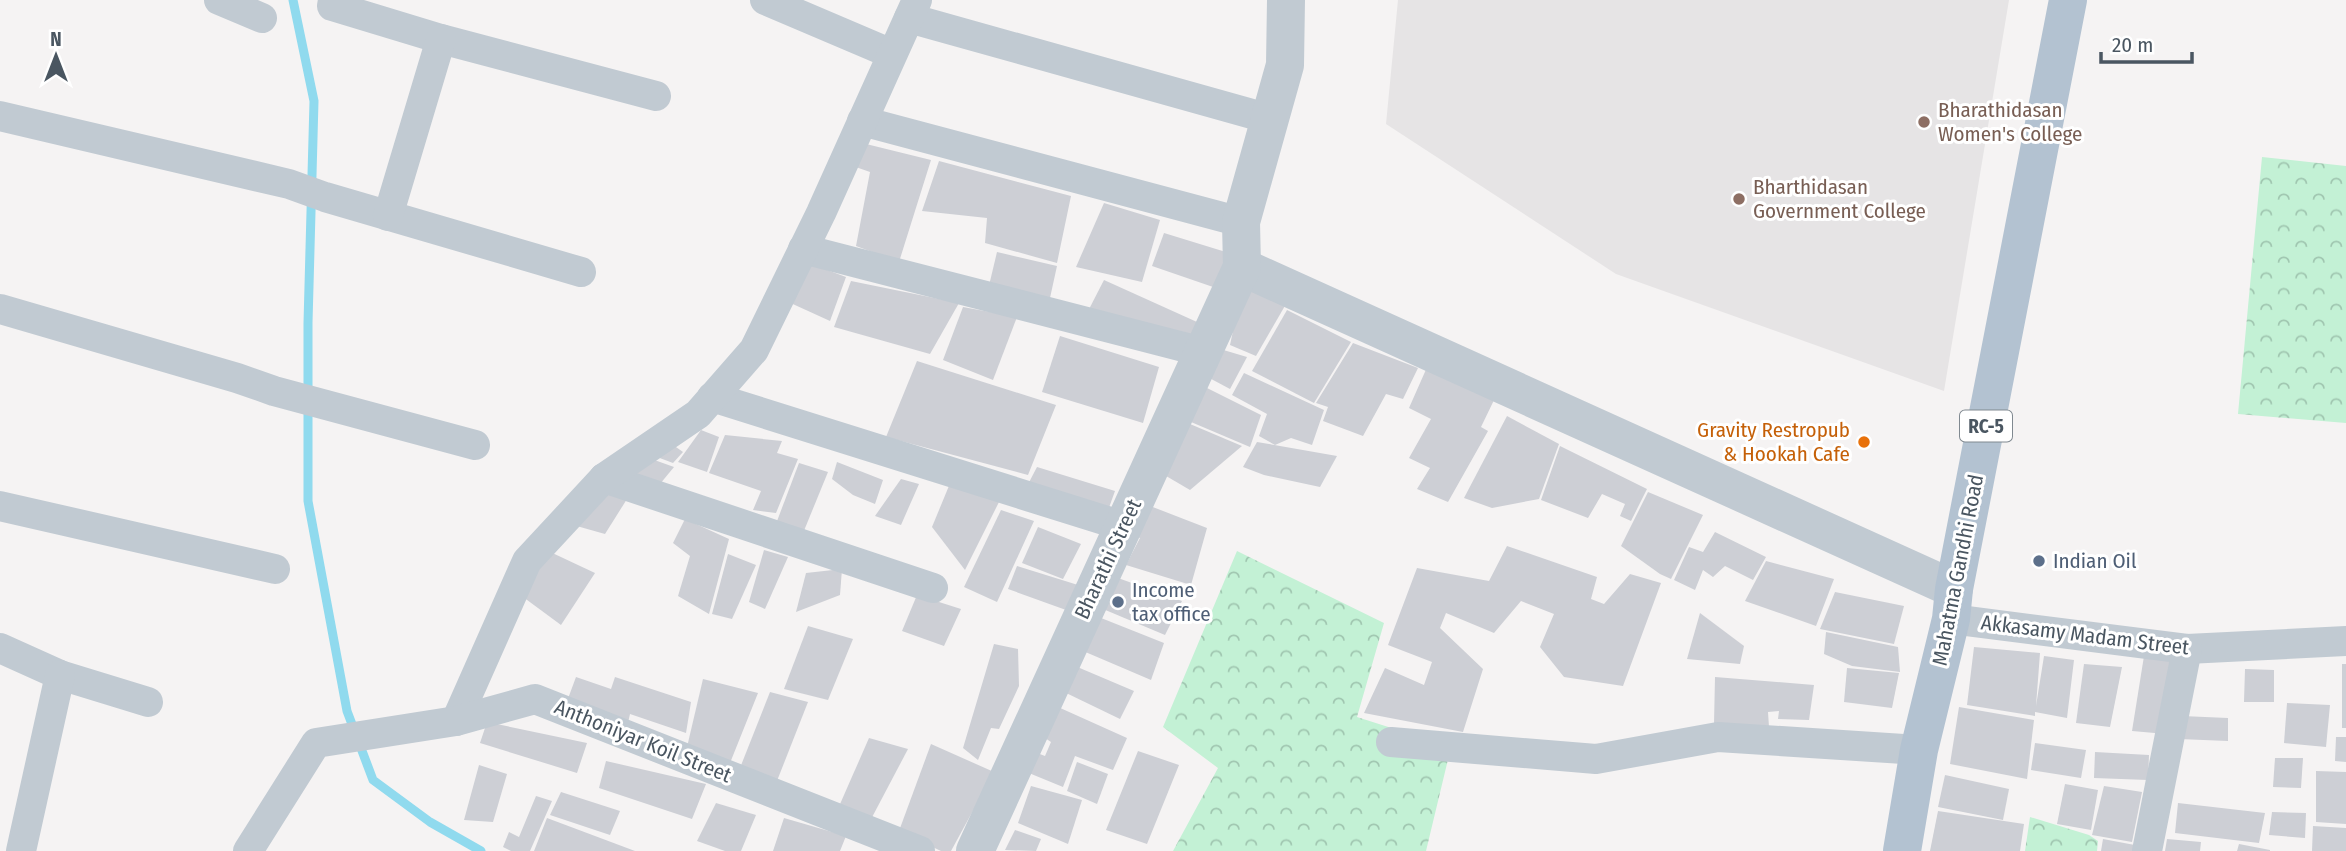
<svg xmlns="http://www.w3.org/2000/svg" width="2346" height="851" viewBox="0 0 2346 851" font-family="'Fira Sans Condensed',sans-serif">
	<defs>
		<pattern id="forest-crowns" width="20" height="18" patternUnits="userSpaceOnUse" patternTransform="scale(1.75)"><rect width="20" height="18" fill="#c3f1d5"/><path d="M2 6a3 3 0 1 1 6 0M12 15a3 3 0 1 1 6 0" fill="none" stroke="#a0c6b0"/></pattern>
	</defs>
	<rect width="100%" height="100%" fill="#f5f3f3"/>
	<polygon fill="#e6e4e5" points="1398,0 2009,0 1944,391 1616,274 1386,124"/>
	<g fill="url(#forest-crowns)">
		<polygon points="2262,157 2346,166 2346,423 2238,414"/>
		<polygon points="1237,551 1384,623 1357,717 1451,747 1426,851 1173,851 1218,768 1163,727"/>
		<polygon points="2030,817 2089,835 2098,841 2097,851 2025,851"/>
	</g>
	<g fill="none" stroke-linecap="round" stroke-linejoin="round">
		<polyline stroke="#90daee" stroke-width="9" points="293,0 314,101 308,323 308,501 347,711 373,780 430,822 481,851"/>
	</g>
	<g fill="#cdcfd5">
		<polygon points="858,142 931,160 899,262 856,246 870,172 850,165"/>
		<polygon points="939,161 1071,196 1057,263 985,243 987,218 922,211"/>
		<polygon points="1104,203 1160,220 1142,282 1076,267"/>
		<polygon points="1164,233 1229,253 1216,288 1152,266"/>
		<polygon points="997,252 1057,266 1048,307 987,294"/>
		<polygon points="803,261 846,277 830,321 784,300"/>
		<polygon points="1104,280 1197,322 1191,342 1085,317"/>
		<polygon points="851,281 959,303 930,354 834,327"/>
		<polygon points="1243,284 1286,304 1256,356 1230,345"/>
		<polygon points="963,307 1017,317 993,380 943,360"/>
		<polygon points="1287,310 1351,342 1314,403 1252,371"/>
		<polygon points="1060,336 1159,367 1143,423 1042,392"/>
		<polygon points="1353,343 1418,368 1403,399 1386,394 1363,436 1323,421 1328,407 1316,403"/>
		<polygon points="1210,346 1247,357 1230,389 1200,373"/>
		<polygon points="917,361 1056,405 1028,475 886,437"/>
		<polygon points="1428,365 1495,398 1481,427 1488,431 1448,502 1417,489 1430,468 1409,458 1431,419 1409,408"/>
		<polygon points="1244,373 1324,410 1312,445 1291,438 1275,445 1259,436 1267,414 1232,395"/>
		<polygon points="1205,387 1261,415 1250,447 1191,422"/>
		<polygon points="1507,416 1559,444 1539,499 1492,508 1464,498"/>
		<polygon points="1190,424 1242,446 1190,490 1161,473"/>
		<polygon points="701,430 719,437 707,472 678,462"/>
		<polygon points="725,435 782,441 777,453 798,459 776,513 753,510 761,491 709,473"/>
		<polygon points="666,440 683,452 673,463 649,454"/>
		<polygon points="1257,442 1280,446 1337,456 1320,487 1264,475 1243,467"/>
		<polygon points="1560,446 1647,489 1631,521 1620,516 1625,504 1602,494 1588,518 1541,500"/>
		<polygon points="646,457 674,467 655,490 613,478"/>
		<polygon points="837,462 883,480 875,504 853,495 832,479"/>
		<polygon points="799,463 828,472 801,538 774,529"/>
		<polygon points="1037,467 1115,491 1106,516 1024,492"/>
		<polygon points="901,479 919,484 901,525 875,516"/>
		<polygon points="951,481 1000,500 965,570 932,527"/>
		<polygon points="599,488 627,499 605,534 566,523"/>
		<polygon points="1648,492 1703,515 1671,579 1660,574 1621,546"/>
		<polygon points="1145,504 1207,528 1191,585 1126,565 1140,538 1128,533"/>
		<polygon points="1001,510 1034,521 997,602 964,587"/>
		<polygon points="685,519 729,539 709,614 678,596 690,556 673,543"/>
		<polygon points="1038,527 1081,544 1063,579 1022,563"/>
		<polygon points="1715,532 1766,557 1753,580 1725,566 1713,577 1703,570 1695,590 1674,580 1689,547 1703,552"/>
		<polygon points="1507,546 1597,577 1591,599 1604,604 1630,574 1661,583 1623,686 1564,677 1540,647 1554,614 1521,601 1494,633 1446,613 1440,628 1483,669 1463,732 1364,713 1385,668 1424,685 1432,662 1388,645 1417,568 1489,581"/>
		<polygon points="546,550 595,573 561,625 519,594"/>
		<polygon points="764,550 788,557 765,609 749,602"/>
		<polygon points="728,554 756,565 732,619 712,614"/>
		<polygon points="1766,561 1834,579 1816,626 1745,601"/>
		<polygon points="1017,566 1078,585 1066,610 1008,589"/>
		<polygon points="842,569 840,595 796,612 806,573"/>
		<polygon points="1118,578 1182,601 1165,635 1103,609"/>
		<polygon points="1835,592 1904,606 1894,644 1820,629"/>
		<polygon points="917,595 961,609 944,646 902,631"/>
		<polygon points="1700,613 1744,646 1740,664 1687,659"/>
		<polygon points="1091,614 1164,643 1151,680 1076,648"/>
		<polygon points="808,626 853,639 828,700 784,689"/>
		<polygon points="1826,632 1898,647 1900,672 1852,666 1824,654"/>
		<polygon points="994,644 1018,649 1019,686 999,729 991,728 978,760 963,748"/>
		<polygon points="1974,647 2040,653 2036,706 2044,656 2074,660 2067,718 2035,712 2035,716 1967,705"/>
		<polygon points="2144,656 2176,658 2166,734 2132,731"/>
		<polygon points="2084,664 2122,667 2110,727 2076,723"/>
		<rect x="2342" y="664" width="4" height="64"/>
		<polygon points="1075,666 1134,691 1120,719 1062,691"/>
		<polygon points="1847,668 1899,673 1892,708 1844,702"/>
		<polygon points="2245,669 2274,670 2274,702 2244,702"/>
		<polygon points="576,677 611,689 615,677 691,702 686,733 630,714 627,727 566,704"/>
		<polygon points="1715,677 1814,685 1809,720 1778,719 1779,711 1768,712 1769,727 1714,724"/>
		<polygon points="703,679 758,693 730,763 687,747"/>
		<polygon points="770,692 808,702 775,786 738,773"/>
		<polygon points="2287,703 2330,705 2326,747 2284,743"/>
		<polygon points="1058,707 1127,738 1113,770 1075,756 1063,787 1024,771 1032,751 1045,756 1051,742 1039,734"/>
		<polygon points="1959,707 2034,720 2027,779 1950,764"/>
		<polygon points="2182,716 2228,718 2228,741 2179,739"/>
		<polygon points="487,722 587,743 577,773 480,743"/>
		<polygon points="2336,737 2346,737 2346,762 2335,761"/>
		<polygon points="869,738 908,749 869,823 837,811"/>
		<polygon points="2035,743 2086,750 2081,778 2031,770"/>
		<polygon points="931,744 994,772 951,851 941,851 899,831"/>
		<polygon points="1138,751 1179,765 1147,844 1106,830"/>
		<polygon points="2095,752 2149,755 2148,780 2094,778"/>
		<polygon points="2275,758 2303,758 2301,788 2273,787"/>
		<polygon points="606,761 706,784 692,819 599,788"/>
		<polygon points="1077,762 1108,774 1097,804 1067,791"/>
		<polygon points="479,765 507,774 493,822 464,820"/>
		<polygon points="2316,771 2346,772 2346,824 2316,822"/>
		<polygon points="1945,775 2009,789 2003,820 1938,807"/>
		<polygon points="2065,784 2098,790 2091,830 2057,824"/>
		<polygon points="1031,786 1082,800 1068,844 1018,823"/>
		<polygon points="2104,786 2142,792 2132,842 2092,835"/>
		<polygon points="561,792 620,811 610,835 550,815"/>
		<polygon points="536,796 552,801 530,851 511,851 503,847 509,832 519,837"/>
		<polygon points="716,803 756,815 741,851 725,851 697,841"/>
		<polygon points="2178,803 2265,813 2259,843 2175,833"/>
		<polygon points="1938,811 2024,824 2020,851 1930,851"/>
		<polygon points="2272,812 2306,813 2305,838 2269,835"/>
		<polygon points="547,818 635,851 534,851"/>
		<polygon points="784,818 846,836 840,851 773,851"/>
		<polygon points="2313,826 2346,828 2346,851 2312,851"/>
		<polygon points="1015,830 1041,839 1036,851 1005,850"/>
		<polygon points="2103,839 2140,846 2139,851 2101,851"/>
		<polygon points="2167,839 2201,842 2200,851 2165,851"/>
		<polygon points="2239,844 2270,850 2270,851 2237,851"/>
	</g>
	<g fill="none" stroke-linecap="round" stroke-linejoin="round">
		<g stroke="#c1cad2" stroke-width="30">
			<polyline points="219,0 262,18"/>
			<polyline points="333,0 332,6 441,39 656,96"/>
			<polyline points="765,0 892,54"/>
			<polyline points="909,18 1270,119"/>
			<polyline points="0,116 289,184 325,197 581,272"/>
			<polyline points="862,121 1241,222"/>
			<polyline points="388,216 441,39"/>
			<polyline points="803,249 1203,352"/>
			<polyline points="0,309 237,378 274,391 475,445"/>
			<polyline points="712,397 1123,526"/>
			<polyline points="604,478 933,588"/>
			<polyline points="0,506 275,569"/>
			<polyline points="1951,619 2187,649 2346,641"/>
			<polyline points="0,648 60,675 148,702"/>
			<polyline points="456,721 527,561 604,478 698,414 754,350 821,213 917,0"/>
			<polyline points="1391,742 1596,759 1718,737 1919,750"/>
			<polyline points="21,851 60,675"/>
			<polyline points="248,851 316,743 456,721 535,699 920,851"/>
			<polyline points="2147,851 2187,649"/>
		</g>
		<g stroke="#c1cad2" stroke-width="38">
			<polyline points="1242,267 1954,589"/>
			<polyline points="975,851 1242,267 1241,222 1285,65 1286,0"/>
		</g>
		<polyline stroke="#b3c2d1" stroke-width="38" points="1902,851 1919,750 1951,619 1954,589 2068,0"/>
	</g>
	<g fill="#8d6e63" stroke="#fff" stroke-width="2.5">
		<circle cx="1924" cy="122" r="7"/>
		<circle cx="1739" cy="199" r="7"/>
	</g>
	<circle fill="#e8710a" stroke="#fff" stroke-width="2.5" cx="1864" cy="442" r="7"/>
	<g fill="#5c6f8a" stroke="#fff" stroke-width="2.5">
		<circle cx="2039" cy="561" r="7"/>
		<circle cx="1118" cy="602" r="7"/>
	</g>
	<g text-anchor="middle" stroke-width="6" stroke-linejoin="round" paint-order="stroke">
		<rect fill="#fff" stroke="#808990" stroke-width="2" x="1960" y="410.5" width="52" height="31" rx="5"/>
		<g font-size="19" font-weight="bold" fill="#4a5661">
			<text x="1986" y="433">RC-5</text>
		</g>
		<g font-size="21" fill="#785e54" stroke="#fff" text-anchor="start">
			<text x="1938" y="117">Bharathidasan<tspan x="1938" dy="24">Women's College</tspan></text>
			<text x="1753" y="194">Bharthidasan<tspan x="1753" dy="24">Government College</tspan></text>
		</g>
		<g font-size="21" fill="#c56008" stroke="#fff" text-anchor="end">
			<text x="1850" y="437">Gravity Restropub<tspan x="1850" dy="24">&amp; Hookah Cafe</tspan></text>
		</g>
		<g font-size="21" fill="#4a5661" stroke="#fff">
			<text transform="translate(1108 559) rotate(-65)" y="7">Bharathi Street</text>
			<text transform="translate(1958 570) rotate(-79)" y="7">Mahatma Gandhi Road</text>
			<text transform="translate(2085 635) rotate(7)" y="7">Akkasamy Madam Street</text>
			<text transform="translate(643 741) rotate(22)" y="7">Anthoniyar Koil Street</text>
		</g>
		<g font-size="21" fill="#4e5e75" stroke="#fff" text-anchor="start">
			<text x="2053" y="568">Indian Oil</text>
			<text x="1132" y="597">Income<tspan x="1132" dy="24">tax office</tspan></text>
		</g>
	</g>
	<g transform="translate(56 56)" stroke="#ffffff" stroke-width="5" paint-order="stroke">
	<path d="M0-5L12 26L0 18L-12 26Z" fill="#4a5661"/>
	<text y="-10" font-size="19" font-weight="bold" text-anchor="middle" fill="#4a5661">N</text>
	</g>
	<path d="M2101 52v10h91v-10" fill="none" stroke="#4a5661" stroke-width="3.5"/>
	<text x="2112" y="52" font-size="21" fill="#4a5661" stroke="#ffffff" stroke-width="5" paint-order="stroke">20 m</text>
</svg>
